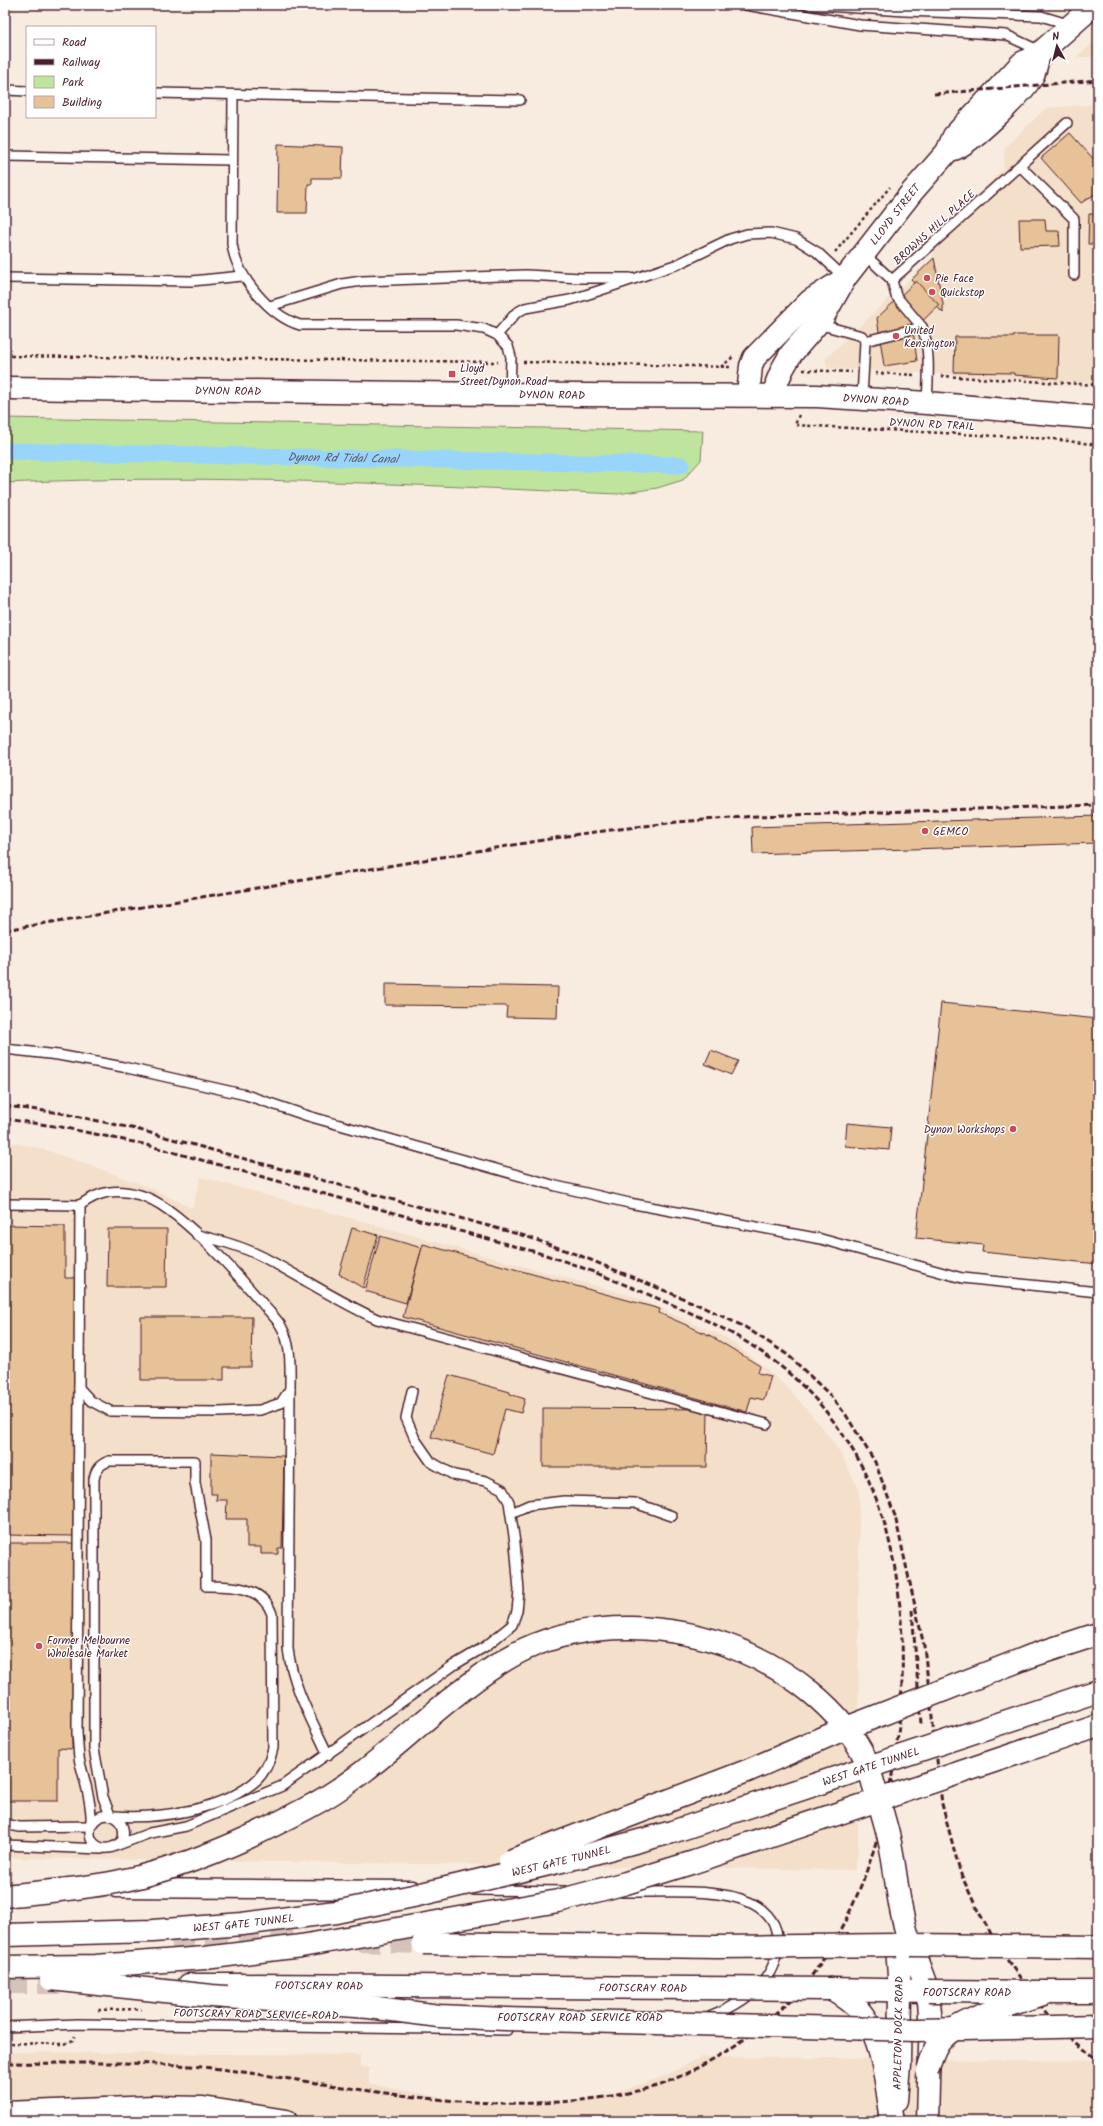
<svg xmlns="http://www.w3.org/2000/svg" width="1103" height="2126" viewBox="0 0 1103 2126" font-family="Kalam,sans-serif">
	<rect width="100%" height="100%" fill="#f8ece0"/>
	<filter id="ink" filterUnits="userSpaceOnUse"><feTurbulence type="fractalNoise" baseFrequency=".025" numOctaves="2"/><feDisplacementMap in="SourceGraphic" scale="8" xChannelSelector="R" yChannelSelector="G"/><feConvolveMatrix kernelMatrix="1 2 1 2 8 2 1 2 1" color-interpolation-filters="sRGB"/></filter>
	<g filter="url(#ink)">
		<g fill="#f3dfca">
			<polygon points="1098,39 1098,56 1075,58"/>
			<polygon points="1098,104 1098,383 828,368 825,359 933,257 936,234 1003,169 1005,147 1046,108"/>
			<polygon points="5,1141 43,1149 75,1160 149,1187 192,1208 201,1177 632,1296 727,1338 762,1365 790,1390 825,1431 839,1451 859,1489 858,1852 855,1870 5,1858"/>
			<polygon points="5,2052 360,2055 360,2067 369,2068 369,2084 478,2104 515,2106 558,2104 612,2094 664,2076 702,2057 1098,2061 1098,2121 5,2121"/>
		</g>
		<path fill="#bfe49e" stroke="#848264" d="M5,418L703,431L701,460L683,480L657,488L618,494C414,485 209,473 5,483Z"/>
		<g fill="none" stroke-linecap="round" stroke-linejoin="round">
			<path stroke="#99d5fa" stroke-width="17" id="s1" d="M5,451L681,465"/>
		</g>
		<g fill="#e7c197" stroke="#4a1f2b">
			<polygon points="1070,133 1098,164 1098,192 1081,203 1041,158"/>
			<polygon points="278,144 343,147 342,178 312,178 312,184 308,184 307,213 277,213"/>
			<polygon points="1089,214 1098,214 1098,244 1088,244"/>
			<polygon points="1019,219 1045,219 1046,231 1059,231 1060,246 1020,247"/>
			<polygon points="934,258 943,304 943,313 911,280"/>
			<polygon points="916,281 939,305 913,330 917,361 884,366 877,318"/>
			<polygon points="1014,335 1059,335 1058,378 1014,375 1014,373 954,372 955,337 1014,337"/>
			<polygon points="1098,816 1098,843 753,854 752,827"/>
			<polygon points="385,984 558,987 557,1018 506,1017 507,1006 385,1005"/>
			<polygon points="941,1003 1098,1019 1098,1264 982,1252 983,1245 916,1238"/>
			<polygon points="711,1050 738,1061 731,1075 705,1064"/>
			<polygon points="847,1123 891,1127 889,1150 845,1146"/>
			<polygon points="5,1225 65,1226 65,1278 75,1278 73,1536 5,1535"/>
			<polygon points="352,1228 378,1235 363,1288 339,1274"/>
			<polygon points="108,1229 167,1229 166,1287 107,1287"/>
			<polygon points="380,1236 422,1248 406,1303 365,1291"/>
			<polygon points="423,1244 660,1309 659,1313 711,1336 760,1366 758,1373 771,1376 764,1400 751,1397 747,1412 403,1317"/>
			<polygon points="141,1317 252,1317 251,1367 224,1367 224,1380 141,1380"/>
			<polygon points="449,1375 510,1392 510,1394 525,1399 521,1413 505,1409 493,1454 431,1437"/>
			<polygon points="543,1408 708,1409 707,1467 543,1467"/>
			<polygon points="211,1453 284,1456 282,1548 278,1548 278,1554 261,1554 261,1547 247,1547 247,1519 226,1519 227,1500 216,1500 217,1494 211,1494"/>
			<polygon points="5,1543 73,1543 72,1749 58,1748 58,1801 5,1801"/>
		</g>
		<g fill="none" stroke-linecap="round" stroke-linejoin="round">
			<g stroke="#d5c3bc" stroke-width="22" stroke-dasharray="22 11" stroke-linecap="butt">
				<polyline points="172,1937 294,1940"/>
				<polyline points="358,1941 423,1943"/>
				<polyline points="5,1983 70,1983"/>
			</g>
			<defs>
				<g id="service">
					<polyline points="746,5 860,25 1006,35 1040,51"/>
					<polyline points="810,5 905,11 1041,16 1071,25"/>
					<polyline points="5,90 27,91"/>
					<polyline points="155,93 520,100"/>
					<path d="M233,95L232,244C236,276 270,316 300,325H456L484,329L497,335L508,346L511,357L510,394"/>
					<polyline points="5,156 232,160"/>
					<polyline points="1020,166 1074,219 1074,275"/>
					<polyline points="864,254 892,280 1067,123"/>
					<polyline points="5,278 192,281 242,276"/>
					<path d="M892,280L896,296L922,327C931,350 928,379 927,403"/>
					<polyline points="270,306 342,284 362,281 526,275 581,278 630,278"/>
					<polyline points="818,324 862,336 865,341 862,398"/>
					<polyline points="497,335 516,313 525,308 570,300 598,291 678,264 730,239 747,234 771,233 796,239 817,252 845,278"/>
					<polyline points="865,341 922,327"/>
					<polyline points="5,1049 58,1055 123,1067 246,1095 308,1116 556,1186 629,1203 821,1239 962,1278 1098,1292"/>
					<polyline points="5,1204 80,1205"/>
					<path d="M197,1235C219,1240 241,1246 261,1256C300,1276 337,1301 377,1319L767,1424"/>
					<polyline points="79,1388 91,1401 110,1411 220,1412 260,1410 281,1403 290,1389"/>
					<polyline points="511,1513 529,1505 564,1501 635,1503 672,1516"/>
					<path d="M110,1815L103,1797L94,1749V1479C96,1469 99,1465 109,1461H195V1483L206,1540V1586C230,1586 262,1585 272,1614L273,1748C270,1762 264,1775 252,1784C217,1811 157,1819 115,1816"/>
					<polyline points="5,1824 19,1827 91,1826"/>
					<path d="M92,1824C105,1805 130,1820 122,1841C113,1850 98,1852 91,1839C88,1831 92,1823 91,1815C90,1797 85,1781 80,1763C78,1754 78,1743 77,1733L80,1205C100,1191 116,1188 140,1195C177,1205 236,1273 262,1303C268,1311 276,1318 281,1326C292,1345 290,1368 290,1389L288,1649C293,1688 312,1720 328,1755"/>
					<polyline points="5,1845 101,1849"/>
					<polyline points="118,1845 150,1833 186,1826 282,1786 454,1665 486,1646 512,1625 517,1611 519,1591 515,1543 509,1502 502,1489 486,1481 454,1475 431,1462 415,1439 406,1418 412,1391"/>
					<polyline points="474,1890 565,1891"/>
					<path d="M622,1892C658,1893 715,1887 749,1902C763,1908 775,1920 777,1935C782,1980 743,2004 707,2018"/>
					<polyline points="5,2027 77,2024 507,2030"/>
				</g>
				<polyline id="minor" points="116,1888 412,1890"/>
				<g id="tertiary">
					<path d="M954,149C971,143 1024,92 1033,75C1036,69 1037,60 1039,54"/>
					<polyline points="748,395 751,366 754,358 810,301 841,281"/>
					<path id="s2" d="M776,395L777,382L783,368L791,354L823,317L845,278L912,192L947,152L954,136L1022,63L1039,54L1094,5"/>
					<path d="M831,1989C841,1995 850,2001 858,2009C884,2038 886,2085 892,2121"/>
					<polyline points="896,2100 899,2064 900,1992"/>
					<polyline points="5,2113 154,2107 203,2108 286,2121"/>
					<polyline points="927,2121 930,2013 928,1991"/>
				</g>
				<g id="primary">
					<path id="s3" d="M5,388L576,395L817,396L927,403L1098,418"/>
					<polyline points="189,1985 239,1985"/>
					<polyline points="831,1989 928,1991 911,1945 897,1945 900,1992"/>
					<polyline points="1049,1992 1098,1992"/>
				</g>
			</defs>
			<use href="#service" stroke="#4a1f2b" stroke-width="12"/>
			<use href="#minor" stroke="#4a1f2b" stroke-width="21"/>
			<use href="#tertiary" stroke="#4a1f2b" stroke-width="25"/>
			<use href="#primary" stroke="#4a1f2b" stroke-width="25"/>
			<g stroke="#4a1f2b" stroke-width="2.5" stroke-dasharray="3 3" stroke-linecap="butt">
				<polyline points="835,252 890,187"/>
				<polyline points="5,356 498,362"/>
				<polyline points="523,362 732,367"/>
				<polyline points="721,367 734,356"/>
				<polyline points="803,370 852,372"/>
				<polyline points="875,373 916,375"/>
				<polyline points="941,376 1098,385"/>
				<polyline points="799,415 795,425 1053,439 1098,445"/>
				<polyline points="98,2010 141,2009"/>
				<polyline points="5,2043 65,2044 73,2040 75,2036"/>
			</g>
			<use href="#service" stroke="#fff" stroke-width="9"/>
			<use href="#minor" stroke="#fff" stroke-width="18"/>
			<use href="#tertiary" stroke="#fff" stroke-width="22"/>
			<use href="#primary" stroke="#fff" stroke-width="22"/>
			<g stroke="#4a1f2b" stroke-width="3" stroke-dasharray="6 3" stroke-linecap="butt">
				<polyline points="934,94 1098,80"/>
				<polyline points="5,930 579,834 677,822 757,816 1098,805"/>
				<polyline points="5,1106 61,1113 136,1129 525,1236 581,1256 692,1302 745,1327 788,1355 829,1394 846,1415 875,1462 895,1516 924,1646 942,1804 960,1872 977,1909 1002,1953 1056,2026 1098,2062"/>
				<path d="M5,1119L61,1127L143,1144L536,1252C573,1263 609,1278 645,1293C713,1322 767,1345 818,1402C843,1431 864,1465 877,1501C928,1637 900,1859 812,1975C774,2025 719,2060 661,2085C513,2126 370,2088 220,2069C149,2060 76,2064 5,2063"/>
				<polyline points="912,1610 921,1724"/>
			</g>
			<defs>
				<path id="tertiary-bridge" d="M927,2070C931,2060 934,2047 942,2039C962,2017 1020,2003 1048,1992"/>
				<g id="primary-bridge">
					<polyline points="423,1943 717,1947 897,1945"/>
					<polyline points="911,1945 1098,1947"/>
					<path id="s4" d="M239,1985L831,1989"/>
					<polyline points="928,1991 1049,1992"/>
				</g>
				<g id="motorway-bridge">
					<polyline points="510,1861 747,1771 844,1729 1031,1656 1098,1634"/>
					<path d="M5,1896C42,1892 79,1889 116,1882C183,1869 247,1840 307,1808C367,1777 413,1727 466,1687C484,1673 504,1659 525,1649C589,1619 674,1623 737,1649C788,1670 840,1707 865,1758C869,1766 871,1776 874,1786C880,1806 887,1826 891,1848C897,1880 899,1914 911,1945"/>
					<path id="s5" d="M5,1935L153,1931L242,1924L336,1912L413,1896L587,1855L672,1832L1098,1691"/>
					<polyline points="5,1967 96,1966 205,1958 301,1946 558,1901 626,1883 694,1862 1098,1726"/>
					<polyline points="51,1979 212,1996 369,2007 439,2016 505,2019 916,2030 1098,2026"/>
				</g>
			</defs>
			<use href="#tertiary-bridge" stroke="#4a1f2b" stroke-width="25" stroke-linecap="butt"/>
			<use href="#primary-bridge" stroke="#4a1f2b" stroke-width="25" stroke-linecap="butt"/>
			<use href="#motorway-bridge" stroke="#4a1f2b" stroke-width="25" stroke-linecap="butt"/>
			<use href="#tertiary-bridge" stroke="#fff" stroke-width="22"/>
			<use href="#primary-bridge" stroke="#fff" stroke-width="22"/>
			<use href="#motorway-bridge" stroke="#fff" stroke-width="22"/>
		</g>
	</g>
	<g fill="#d1495b" stroke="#fff" stroke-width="1.5">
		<circle cx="927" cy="278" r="4"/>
		<circle cx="932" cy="292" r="4"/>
		<circle cx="896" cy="336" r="4"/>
		<rect x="448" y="370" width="8" height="8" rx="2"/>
		<circle cx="925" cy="831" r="4"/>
		<circle cx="1013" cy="1129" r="4"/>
		<circle cx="39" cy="1646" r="4"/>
	</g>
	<g text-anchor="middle" stroke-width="3" stroke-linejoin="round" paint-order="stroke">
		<g font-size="11" fill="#4a1f2b" stroke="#fff">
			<text dy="4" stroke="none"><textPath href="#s2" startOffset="219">LLOYD STREET</textPath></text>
			<text transform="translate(934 227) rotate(-42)" y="4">BROWNS HILL PLACE</text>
			<text dy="4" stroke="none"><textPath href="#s3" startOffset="223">DYNON ROAD</textPath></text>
			<text dy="4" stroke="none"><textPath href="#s3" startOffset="547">DYNON ROAD</textPath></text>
			<text dy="4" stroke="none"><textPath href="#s3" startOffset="871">DYNON ROAD</textPath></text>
			<text transform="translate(932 424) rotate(3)" y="4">DYNON RD TRAIL</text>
			<text dy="4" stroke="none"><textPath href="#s5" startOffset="887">WEST GATE TUNNEL</textPath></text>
			<text dy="4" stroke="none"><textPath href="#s5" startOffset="563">WEST GATE TUNNEL</textPath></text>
			<text dy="4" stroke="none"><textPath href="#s5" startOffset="239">WEST GATE TUNNEL</textPath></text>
			<text dy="4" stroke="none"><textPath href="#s4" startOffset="80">FOOTSCRAY ROAD</textPath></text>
			<text dy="4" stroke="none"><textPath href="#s4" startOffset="404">FOOTSCRAY ROAD</textPath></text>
			<text x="967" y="1996">FOOTSCRAY ROAD</text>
			<text transform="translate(256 2014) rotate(1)" y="4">FOOTSCRAY ROAD SERVICE ROAD</text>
			<text x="580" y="2021">FOOTSCRAY ROAD SERVICE ROAD</text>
			<text transform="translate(898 2033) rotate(-89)" y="4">APPLETON DOCK ROAD</text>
		</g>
		<g font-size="11" fill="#4a1f2b" stroke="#fff" text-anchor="start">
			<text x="935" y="282">Pie Face</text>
			<text x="940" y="296">Quickstop</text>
			<text x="904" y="334">United<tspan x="904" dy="13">Kensington</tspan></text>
			<text x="460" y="372">Lloyd<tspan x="460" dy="13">Street/Dynon Road</tspan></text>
			<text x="933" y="835">GEMCO</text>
			<text x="1005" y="1133" text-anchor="end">Dynon Workshops</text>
			<text x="47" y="1644">Former Melbourne<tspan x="47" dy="13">Wholesale Market</tspan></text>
		</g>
		<g font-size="12" font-style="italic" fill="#625669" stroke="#fff">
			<text dy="4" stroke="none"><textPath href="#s1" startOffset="338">Dynon Rd Tidal Canal</textPath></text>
		</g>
	</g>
	<rect width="1103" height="2126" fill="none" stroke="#fff" stroke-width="20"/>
	<rect x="10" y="10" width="1083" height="2106" fill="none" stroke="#4a1f2b" stroke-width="1.5" filter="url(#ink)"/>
	<rect x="26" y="26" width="130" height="92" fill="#ffffff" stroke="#b7a5aa"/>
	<rect x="34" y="39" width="20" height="6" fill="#ffffff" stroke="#b7a5aa"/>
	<text x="62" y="46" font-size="12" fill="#4a1f2b">Road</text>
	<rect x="34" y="59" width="20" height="6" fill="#4a1f2b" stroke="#b7a5aa"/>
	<text x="62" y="66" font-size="12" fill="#4a1f2b">Railway</text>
	<rect x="34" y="76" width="20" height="12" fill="#bfe49e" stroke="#b7a5aa"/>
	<text x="62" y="86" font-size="12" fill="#4a1f2b">Park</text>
	<rect x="34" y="96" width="20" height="12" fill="#e7c197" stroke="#b7a5aa"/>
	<text x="62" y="106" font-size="12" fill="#4a1f2b">Building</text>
	<g transform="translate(1057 46) rotate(353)" stroke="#ffffff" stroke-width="3" paint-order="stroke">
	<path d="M0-3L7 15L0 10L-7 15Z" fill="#4a1f2b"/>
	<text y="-6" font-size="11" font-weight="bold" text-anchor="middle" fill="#4a1f2b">N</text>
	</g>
</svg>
